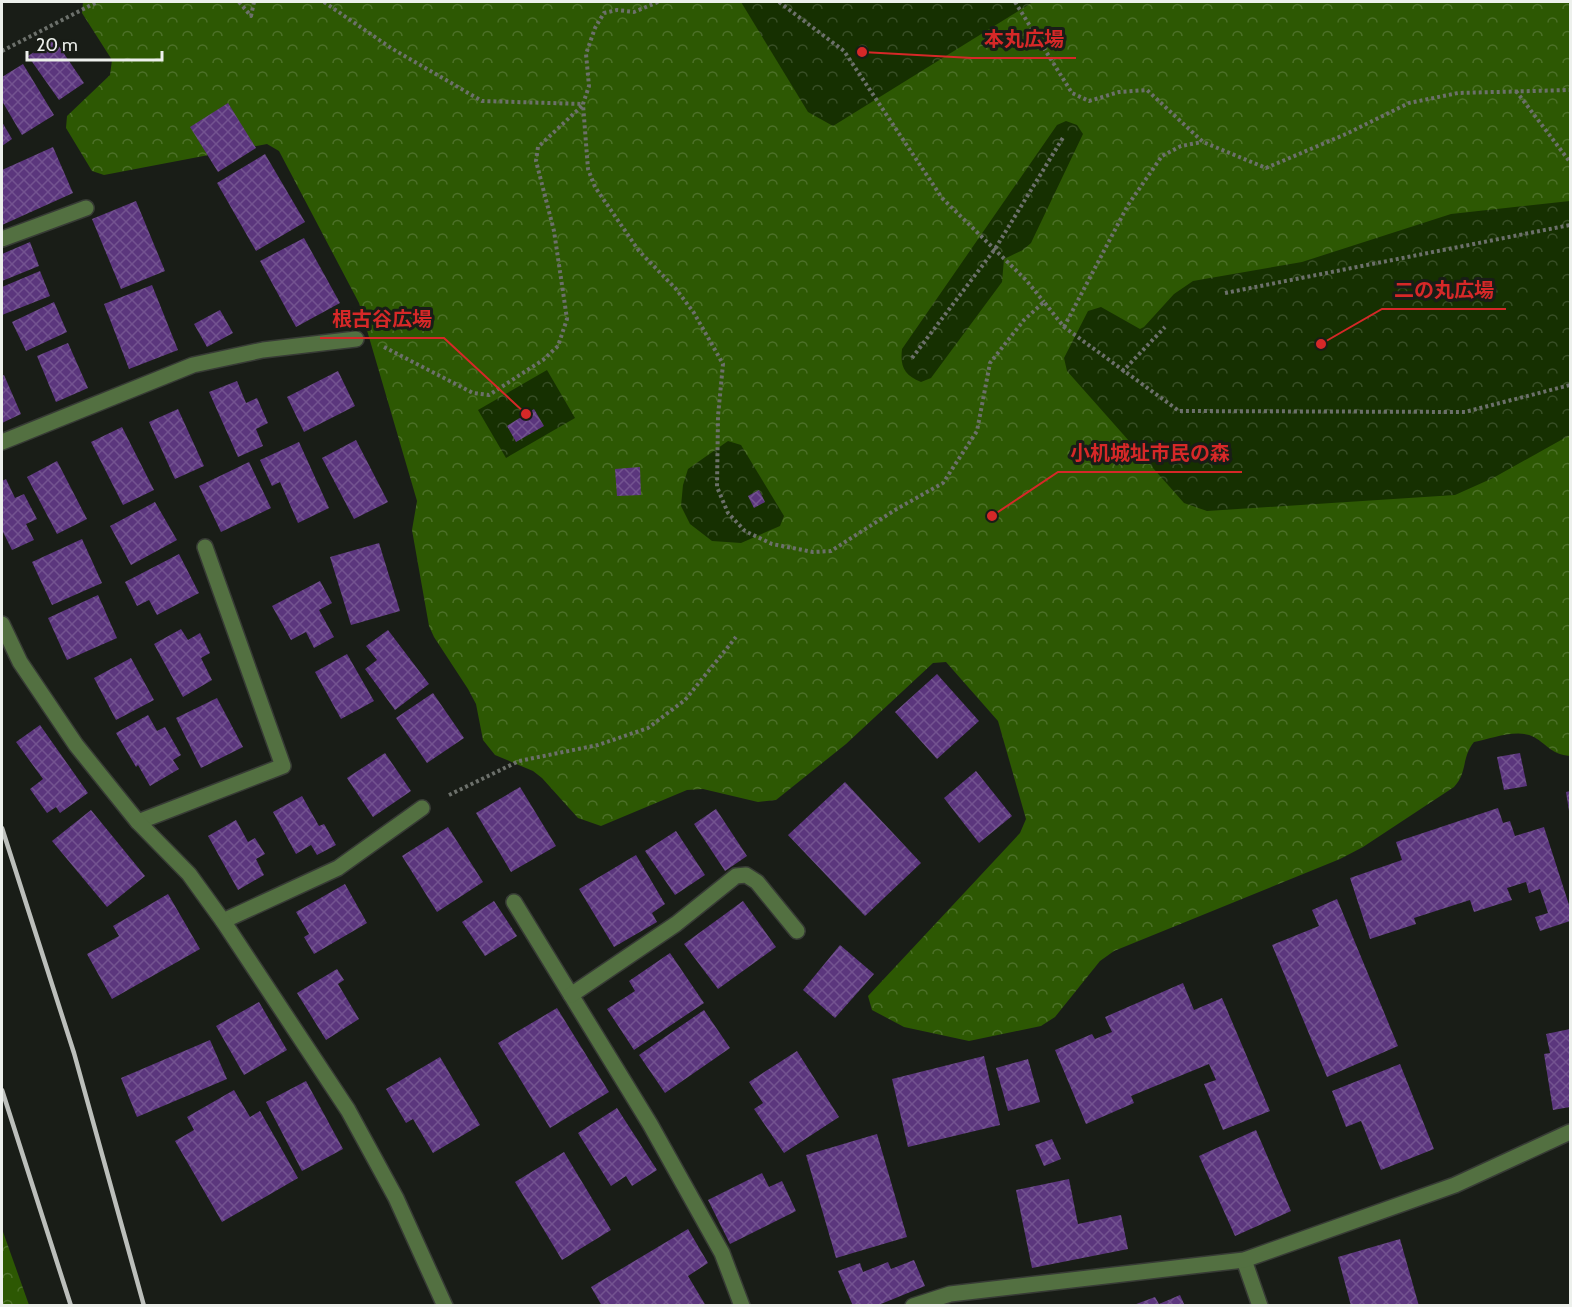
<svg xmlns="http://www.w3.org/2000/svg" width="1572" height="1307" viewBox="0 0 1572 1307" font-family="Cabin,'Noto Sans JP',sans-serif">
	<defs>
		<pattern id="forest-crowns" width="20" height="18" patternUnits="userSpaceOnUse" patternTransform="scale(1.5)"><rect width="20" height="18" fill="#2d5803"/><path d="M2 6a3 3 0 1 1 6 0M12 15a3 3 0 1 1 6 0" fill="none" stroke="#4c7028"/></pattern>
		<pattern id="park-crowns" width="20" height="18" patternUnits="userSpaceOnUse" patternTransform="scale(1.5)"><rect width="20" height="18" fill="#163001"/><path d="M2 6a3 3 0 1 1 6 0M12 15a3 3 0 1 1 6 0" fill="none" stroke="#384e26"/></pattern>
		<pattern id="building-cross-hatch" width="8" height="8" patternUnits="userSpaceOnUse" patternTransform="scale(1.5)"><rect width="8" height="8" fill="#5b367d"/><path d="M0 0l8 8M0 8l8-8" fill="none" stroke="#735390"/></pattern>
	</defs>
	<rect width="100%" height="100%" fill="#191d17"/>
	<g fill="url(#forest-crowns)">
		<path d="M83,2H1570V756C1551,754 1549,746 1534,737C1517,728 1491,739 1474,742C1461,758 1468,772 1454,787L1363,847L1340,859L1114,951L1100,961L1055,1017L1041,1026L969,1041L904,1027L872,1010L868,996L1020,833L1026,819L998,721L946,662L933,663L846,744L776,800L758,802L703,789L687,790L601,826L578,818L542,778L533,771L495,755L483,740L476,704L468,689L434,637L429,626L412,530L417,501L359,303L279,151L267,144L104,175L92,171L66,128L67,116L110,75L112,60L82,13Z"/>
		<polygon points="2,1229 29,1305 2,1305"/>
	</g>
	<g fill="url(#park-crowns)">
		<polygon points="741,2 1033,2 833,126 808,112"/>
		<path d="M1066,121L1077,125L1083,134L1031,243L1023,250L1004,259L1002,282L931,378L921,382C904,375 900,367 902,349L1057,125Z"/>
		<polygon points="1570,201 1570,435 1493,478 1455,495 1207,511 1184,503 1067,371 1064,358 1088,311 1101,307 1140,329 1144,327 1174,294 1193,281 1302,262 1451,214"/>
		<polygon points="547,370 575,418 506,458 478,410"/>
		<polygon points="728,441 741,445 784,516 780,526 741,543 712,541 690,524 681,506 683,485 688,469"/>
	</g>
	<g fill="url(#building-cross-hatch)">
		<polygon points="54,39 84,83 59,100 28,56"/>
		<polygon points="23,64 54,115 22,135 2,101 2,77"/>
		<polygon points="228,103 256,148 218,172 190,127"/>
		<polygon points="2,122 12,139 2,146"/>
		<polygon points="53,147 73,193 2,225 2,170"/>
		<polygon points="265,154 305,222 256,251 217,183"/>
		<polygon points="136,201 165,271 121,289 92,219"/>
		<polygon points="304,238 340,303 296,327 260,261"/>
		<polygon points="30,242 39,266 2,281 2,254"/>
		<polygon points="40,271 50,296 2,315 2,287"/>
		<polygon points="152,285 178,350 129,369 104,304"/>
		<polygon points="54,302 67,332 26,351 12,322"/>
		<polygon points="220,310 233,333 207,347 194,324"/>
		<polygon points="68,343 88,388 56,402 37,356"/>
		<polygon points="338,371 355,406 304,432 287,397"/>
		<polygon points="4,375 21,414 2,423 2,376"/>
		<polygon points="237,381 246,403 257,398 268,423 256,429 263,446 238,457 209,392"/>
		<polygon points="178,409 204,466 175,479 149,422"/>
		<polygon points="534,409 544,426 516,442 507,426"/>
		<polygon points="122,427 154,490 123,505 91,442"/>
		<polygon points="356,440 388,502 354,519 322,458"/>
		<polygon points="299,442 329,508 298,523 280,482 272,486 260,460"/>
		<polygon points="57,461 87,519 57,534 27,477"/>
		<polygon points="249,462 271,508 221,532 199,486"/>
		<polygon points="640,467 641,495 617,496 615,469"/>
		<polygon points="6,479 15,498 24,494 37,519 26,524 34,540 12,550 2,530 2,481"/>
		<polygon points="759,490 765,502 754,508 748,496"/>
		<polygon points="155,502 177,540 131,565 110,526"/>
		<polygon points="82,539 102,583 52,605 32,562"/>
		<polygon points="379,543 400,611 351,625 330,557"/>
		<polygon points="179,554 199,593 157,615 149,600 137,606 125,582"/>
		<polygon points="320,581 332,603 319,610 334,637 314,648 306,632 291,640 272,606"/>
		<polygon points="98,595 117,638 67,660 48,618"/>
		<polygon points="181,629 188,640 200,633 210,653 201,658 212,680 183,697 154,644"/>
		<polygon points="388,630 429,684 395,710 365,669 377,660 366,646"/>
		<polygon points="347,654 374,701 341,719 315,672"/>
		<polygon points="131,658 154,700 116,720 94,678"/>
		<polygon points="937,674 979,721 937,759 895,712"/>
		<polygon points="433,693 464,738 427,763 396,718"/>
		<polygon points="217,698 243,747 201,768 176,718"/>
		<polygon points="148,715 157,731 165,727 181,755 173,760 179,769 150,786 138,765 136,767 116,733"/>
		<polygon points="40,725 88,793 60,813 56,807 47,813 30,789 43,779 16,742"/>
		<polygon points="385,753 411,791 373,817 347,778"/>
		<polygon points="1520,753 1527,786 1504,790 1497,757"/>
		<polygon points="976,771 1012,816 979,843 944,798"/>
		<polygon points="845,782 921,863 865,916 788,835"/>
		<polygon points="520,787 556,846 511,872 476,813"/>
		<polygon points="1570,791 1570,811 1569,811 1566,792"/>
		<polygon points="302,796 319,826 324,824 336,845 317,855 311,845 296,854 273,812"/>
		<polygon points="1498,808 1503,823 1510,821 1515,836 1544,827 1570,908 1570,921 1540,931 1535,917 1548,913 1540,889 1529,893 1526,882 1507,888 1512,900 1474,912 1470,900 1414,918 1416,924 1370,939 1350,878 1402,860 1396,842"/>
		<polygon points="716,809 747,856 725,871 694,824"/>
		<polygon points="91,810 145,876 107,907 52,841"/>
		<polygon points="236,820 248,842 255,838 265,854 256,859 264,875 238,890 208,836"/>
		<polygon points="448,827 483,882 437,912 402,856"/>
		<polygon points="676,831 705,875 675,895 645,851"/>
		<polygon points="636,855 665,904 652,913 657,922 614,947 579,889"/>
		<polygon points="345,884 367,923 314,954 304,937 309,934 296,912"/>
		<polygon points="168,894 200,949 112,999 87,954 119,936 113,926"/>
		<polygon points="1337,899 1398,1046 1327,1077 1272,945 1319,926 1312,910"/>
		<polygon points="494,901 517,936 485,956 462,922"/>
		<polygon points="743,901 776,947 718,989 684,944"/>
		<polygon points="840,945 874,974 835,1018 803,990"/>
		<polygon points="670,953 704,1003 634,1050 607,1009 635,991 629,981"/>
		<polygon points="337,969 344,980 338,984 359,1019 326,1040 297,993"/>
		<polygon points="1183,983 1194,1010 1222,998 1270,1111 1223,1130 1204,1084 1216,1080 1209,1064 1131,1096 1134,1103 1086,1124 1055,1050 1092,1034 1095,1039 1112,1032 1105,1017"/>
		<polygon points="259,1002 287,1050 244,1075 216,1026"/>
		<polygon points="557,1008 609,1092 550,1128 498,1043"/>
		<polygon points="704,1010 730,1048 665,1093 639,1055"/>
		<polygon points="1570,1029 1570,1107 1553,1110 1544,1054 1550,1053 1546,1034"/>
		<polygon points="210,1040 227,1079 137,1117 121,1078"/>
		<polygon points="797,1051 839,1117 784,1153 754,1109 763,1103 749,1082"/>
		<polygon points="984,1056 1000,1125 908,1147 892,1079"/>
		<polygon points="440,1057 480,1125 433,1153 413,1119 406,1123 386,1089"/>
		<polygon points="1028,1059 1040,1102 1008,1111 996,1068"/>
		<polygon points="1400,1064 1434,1149 1381,1170 1361,1121 1346,1127 1332,1091"/>
		<polygon points="306,1081 343,1149 302,1171 266,1102"/>
		<polygon points="234,1090 250,1117 260,1111 298,1178 222,1222 175,1141 194,1130 187,1117"/>
		<polygon points="617,1108 657,1170 632,1186 626,1176 611,1186 578,1133"/>
		<polygon points="1256,1130 1291,1211 1235,1236 1199,1156"/>
		<polygon points="877,1134 907,1237 836,1258 806,1155"/>
		<polygon points="1052,1139 1061,1159 1044,1166 1035,1145"/>
		<polygon points="564,1152 611,1230 562,1260 515,1182"/>
		<polygon points="762,1173 769,1187 782,1181 796,1211 730,1244 708,1200"/>
		<polygon points="1069,1179 1078,1224 1121,1215 1128,1249 1032,1268 1016,1190"/>
		<polygon points="688,1229 708,1263 688,1276 706,1306 602,1306 591,1287"/>
		<polygon points="1400,1239 1419,1306 1351,1306 1338,1257"/>
		<polygon points="914,1260 925,1286 876,1306 853,1306 838,1271 860,1263 863,1272 888,1262 891,1269"/>
		<polygon points="1180,1295 1185,1306 1131,1306 1155,1297 1159,1304"/>
	</g>
	<g fill="none" stroke-linecap="round" stroke-linejoin="round">
		<defs>
			<g id="lane">
				<polyline points="2,239 86,208"/>
				<polyline points="2,442 193,365 263,350 356,339"/>
				<polyline points="138,822 283,766 205,547"/>
				<polyline points="514,902 650,1124 722,1253 742,1306"/>
				<polyline points="223,921 338,868 422,808"/>
				<polyline points="571,995 676,924 736,876 746,875 757,882 797,931"/>
			</g>
			<g id="street">
				<polyline points="2,624 20,662 76,745 138,822 189,874 223,921 348,1110 396,1198 445,1306"/>
				<polyline points="1244,1260 1260,1306"/>
				<polyline points="913,1306 950,1294 1244,1260 1455,1185 1570,1132"/>
			</g>
		</defs>
		<use href="#lane" stroke="#373b35" stroke-width="18"/>
		<use href="#street" stroke="#373b35" stroke-width="18"/>
		<g stroke="#6c706b" stroke-width="4" stroke-dasharray="3 3" stroke-linecap="butt">
			<polyline points="239,2 251,16 254,2"/>
			<polyline points="324,2 391,48 482,101 583,104"/>
			<polyline points="658,2 634,12 617,10 604,13 595,28 586,54 589,86 583,104 588,169 595,187 639,251 676,289 694,313 723,364 718,416 717,487 728,513 745,531 772,544 813,552 831,551 895,510 943,483 977,431 990,363 1024,320 1044,302 1064,327 1179,411 1465,412 1570,385"/>
			<polyline points="779,2 844,51 942,198 1026,280 1044,302"/>
			<polyline points="1015,2 1072,93 1089,101 1119,92 1147,90 1203,142 1266,168 1346,134 1409,103 1458,93 1570,90"/>
			<polyline points="2,51 97,2"/>
			<polyline points="1516,91 1570,162"/>
			<polyline points="1225,293 1570,225"/>
			<polyline points="1064,327 1128,205 1162,156 1181,146 1202,142"/>
			<polyline points="384,347 473,393 489,395 543,360 558,346 567,319 554,231 536,161 538,147 583,105"/>
			<polyline points="912,358 995,249 1064,136"/>
			<polyline points="1122,372 1165,327"/>
			<polyline points="449,795 519,761 598,745 648,728 685,700 736,637"/>
		</g>
		<use href="#lane" stroke="#537041" stroke-width="15"/>
		<use href="#street" stroke="#537041" stroke-width="15"/>
		<g stroke="#bcbfbb" stroke-width="4.5">
			<polyline points="2,828 74,1053 144,1306"/>
			<polyline points="2,1090 71,1306"/>
		</g>
	</g>
	<path fill="none" stroke="#d62828" stroke-width="2" d="M862 52L972 58H1076M1321 344L1382 309H1506M526 414L444 338H320M992 516L1058 472H1242"/>
	<g fill="#d62828" stroke="#191d17" stroke-width="2">
		<circle cx="862" cy="52" r="6"/>
		<circle cx="1321" cy="344" r="6"/>
		<circle cx="526" cy="414" r="6"/>
		<circle cx="992" cy="516" r="6"/>
	</g>
	<g font-size="20" text-anchor="middle" font-weight="bold" fill="#d62828" stroke="#191d17" stroke-width="6" stroke-linejoin="round" paint-order="stroke">
		<text x="1024" y="46">本丸広場</text>
		<text x="1444" y="297">二の丸広場</text>
		<text x="382" y="326">根古谷広場</text>
		<text x="1150" y="460">小机城址市民の森</text>
	</g>
	<rect width="1572" height="1307" fill="none" stroke="#edf0ec" stroke-width="6"/>
	<path d="M27 51v9h135v-9" fill="none" stroke="#edf0ec" stroke-width="3"/>
	<text x="36" y="51" font-size="18" fill="#edf0ec" stroke="#191d17" stroke-width="4.5" paint-order="stroke">20 m</text>
</svg>
